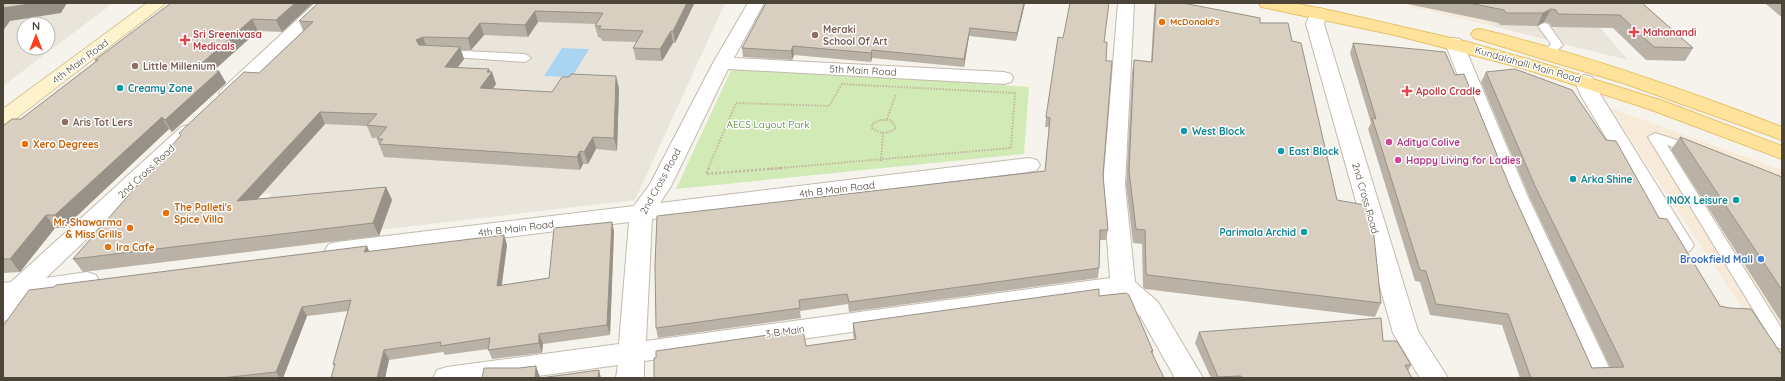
<svg xmlns="http://www.w3.org/2000/svg" width="1785" height="381" viewBox="0 0 1785 381" font-family="Quicksand,sans-serif">
	<rect width="100%" height="100%" fill="#f6f3ec"/>
	<g fill="#eae5da" fill-rule="evenodd">
		<path d="M3,3H113L3,86ZM24,24H48V48H24Z"/>
		<polygon points="339,3 725,3 635,200 225,248 272,194 147,184"/>
		<polygon points="1473,3 1579,3 1628,60 1492,26"/>
	</g>
	<g fill="#f7ead8">
		<polygon points="1407,3 1473,3 1492,26 1407,6"/>
		<polygon points="1610,108 1782,170 1782,369"/>
	</g>
	<polygon fill="#d2eab5" points="733,66 1029,87 1024,154 676,189"/>
	<polygon fill="#a9d4f2" points="562,48 589,49 572,77 544,76"/>
	<g fill="none" stroke-linecap="round" stroke-linejoin="round">
		<defs>
			<g id="lane">
				<polygon points="1544,23 1548,24 1563,45 1552,55 1548,56 1542,53 1551,44 1538,26"/>
				<polygon points="444,50 525,54 531,58 525,62 440,56 438,54"/>
				<polygon points="1655,133 1699,147 1701,150 1699,153 1694,154 1667,145 1782,329 1782,349 1776,347 1648,137"/>
			</g>
			<g id="street">
				<polygon points="315,3 333,3 236,97 229,99 222,97 219,93 222,89"/>
				<polygon points="748,3 764,3 734,58 1004,72 1011,74 1013,78 1011,82 1004,84 728,69 671,186 660,203 1029,158 1037,160 1040,165 1037,170 1029,172 652,219 646,341 1110,278 1103,185 1118,3 1134,3 1125,185 1135,282 1158,302 1203,378 1175,378 1140,316 1118,295 644,361 644,378 616,378 618,365 523,378 433,378 437,370 447,367 619,344 629,222 337,258 329,256 325,250 329,244 337,242 634,206 650,184 713,63"/>
				<polygon points="1318,8 1324,9 1327,13 1324,24 1418,331 1448,378 1420,378 1393,333 1306,24 1312,9"/>
				<polygon points="1454,38 1460,39 1463,43 1528,197 1614,378 1586,378 1506,197 1445,43 1448,39"/>
				<polygon points="1585,75 1592,77 1600,94 1694,245 1690,251 1682,253 1674,251 1670,245 1580,94 1575,81 1578,77"/>
				<polygon points="188,125 195,127 198,131 195,135 46,278 87,272 96,275 99,281 96,287 26,298 12,319 3,321 3,283 11,282 181,127"/>
			</g>
			<polygon id="secondary" points="147,3 166,3 10,123 3,125 3,109"/>
			<g id="primary">
				<polygon points="1259,3 1293,3 1333,11 1464,41 1535,61 1663,101 1782,146 1782,159 1649,109 1522,68 1399,36 1267,8 1261,7"/>
				<path d="M1480,29C1583,54 1683,89 1782,127V140L1626,84L1474,38L1471,34L1474,30Z"/>
			</g>
		</defs>
		<use href="#lane" stroke="#c2bbae" stroke-width="2"/>
		<use href="#street" stroke="#c2bbae" stroke-width="2"/>
		<use href="#secondary" stroke="#d6c79b" stroke-width="2"/>
		<use href="#primary" stroke="#e6c16a" stroke-width="2"/>
		<g stroke="#c4b79f" stroke-width="2" stroke-dasharray="1.5 1.5" stroke-linecap="butt">
			<polyline points="887,119 896,94"/>
			<path d="M880,120H891L896,128C888,134 880,134 872,128V124Z"/>
			<polyline points="881,161 883,133"/>
			<polyline points="708,169 736,103 829,106 842,84 1015,93 1011,148 769,169"/>
		</g>
		<polyline stroke="#c4b79f" stroke-width="2.5" stroke-dasharray="2 2" stroke-linecap="butt" points="709,168 706,174 781,168"/>
		<use href="#lane" fill="#fff" fill-rule="evenodd"/>
		<use href="#street" fill="#fff" fill-rule="evenodd"/>
		<use href="#secondary" fill="#fff3cd" fill-rule="evenodd"/>
		<use href="#primary" fill="#ffe39c" fill-rule="evenodd"/>
	</g>
	<g fill="#bab2a6">
		<polygon points="313,3 282,32 258,31 213,70 219,71 226,83 172,132 169,129 64,228 55,228 20,272 3,273 3,126 21,119 96,62 95,60"/>
		<polygon points="318,3 694,4 675,43 673,43 662,61 636,60 633,48 637,42 602,41 601,38 598,37 595,26 596,24 538,22 528,37 484,35 471,50 461,50 464,59 458,67 492,72 496,84 493,89 552,92 619,88 617,151 596,149 588,164 583,164 580,170 384,157 377,139 377,138 372,138 367,126 325,124 257,199 386,187 392,200 379,236 83,272 73,259 181,135 179,133 259,73 303,31 299,21"/>
		<polygon points="766,3 1025,3 1016,41 969,36 964,67 872,58 871,62 794,55 792,60 743,57 742,48"/>
		<polygon points="1155,3 1183,3 1260,23 1292,41 1337,200 1381,303 1375,317 1145,289 1143,287 1142,244 1133,243 1126,185 1132,73 1134,60 1151,62 1154,10"/>
		<polygon points="1403,3 1642,3 1693,48 1685,61 1646,60 1613,28 1552,27 1549,23 1544,22 1537,26 1500,25 1499,23"/>
		<polygon points="1765,3 1782,3 1782,16 1780,16"/>
		<polygon points="1063,38 1104,42 1106,61 1103,175 1108,230 1106,240 1100,240 1099,268 1098,278 849,312 848,304 800,311 801,318 658,338 656,328 1045,171 1049,127 1045,127 1046,117"/>
		<polygon points="1353,43 1455,75 1510,187 1592,368 1610,367 1529,196 1481,82 1486,72 1606,140 1720,306 1782,378 1520,378 1502,325 1430,315 1420,282 1415,281 1368,129 1371,123 1350,53"/>
		<polygon points="1680,137 1782,177 1782,323 1671,150"/>
		<polygon points="614,231 610,335 543,344 542,353 492,359 488,349 445,355 443,352 389,360 385,378 331,378 334,367 333,364 348,311 307,316 283,378 3,378 54,287 367,246 369,252 504,235 507,245 502,285 549,278"/>
		<polygon points="1099,296 1153,351 1153,354 854,340 853,333 853,323"/>
		<polygon points="1199,332 1383,341 1411,365 1408,371 1412,378 1211,378 1195,343"/>
	</g>
	<g fill="#979187">
		<polygon points="36,3 67,3 61,13 10,21 3,31 3,8"/>
		<polygon points="295,3 313,3 282,32 276,20"/>
		<polygon points="687,3 694,3 694,4 675,43 673,31"/>
		<polygon points="1024,3 1025,3 1016,41 1017,33"/>
		<polygon points="1551,9 1544,22 1537,26 1543,13"/>
		<polygon points="535,11 538,22 528,37 525,25"/>
		<polygon points="252,19 258,31 201,82 194,70"/>
		<polygon points="480,23 484,35 471,50 468,38"/>
		<polygon points="970,28 969,36 964,67 964,59"/>
		<polygon points="671,31 673,43 662,61 660,49"/>
		<polygon points="423,37 427,48 420,52 416,40"/>
		<polygon points="793,46 794,55 792,60 791,51"/>
		<polygon points="460,47 464,59 449,79 445,67"/>
		<polygon points="872,50 872,58 871,62 871,53"/>
		<polygon points="489,69 491,74 492,72 496,84 484,101 480,88 487,72"/>
		<polygon points="219,71 226,83 172,132 165,120"/>
		<polygon points="616,76 619,88 617,151 614,138"/>
		<polygon points="320,112 325,124 244,214 237,201"/>
		<polygon points="162,117 169,129 64,228 55,215"/>
		<polygon points="593,137 596,149 588,164 584,152"/>
		<polygon points="580,151 583,164 580,170 577,157"/>
		<polygon points="386,187 392,200 379,236 373,223"/>
		<polygon points="46,215 55,228 20,272 10,259"/>
		<polygon points="612,222 614,231 610,335 607,325"/>
		<polygon points="504,235 507,245 500,296 497,286"/>
		<polygon points="367,246 371,256 364,252"/>
		<polygon points="302,307 307,316 283,378 280,378 276,372"/>
		<polygon points="539,334 543,344 542,353 539,343"/>
		<polygon points="384,350 389,360 385,378 377,378"/>
		<polygon points="536,366 540,377 540,378 535,378"/>
		<polygon points="599,370 601,378 598,378"/>
	</g>
	<g fill="#d8cfc1" stroke="#979187">
		<polygon points="3,3 36,3 3,8"/>
		<polygon points="171,3 295,3 276,20 252,19 194,70 219,71 165,120 162,117 55,215 46,215 10,259 3,259 3,126 12,119 21,119 98,60 95,60"/>
		<polygon points="318,3 687,3 673,31 671,31 660,49 633,48 643,31 599,29 601,26 595,26 603,13 535,11 525,25 480,23 468,38 423,37 416,40 419,45 460,47 445,67 489,69 487,72 492,72 480,88 552,92 562,77 569,77 571,74 616,76 614,138 593,137 584,152 580,151 577,157 379,144 383,139 377,139 387,127 367,125 377,114 320,112 237,201 386,187 373,223 73,259 181,135 179,133 244,72 259,73 313,22 299,21"/>
		<polygon points="766,3 1024,3 1017,33 970,28 964,59 872,50 871,53 793,46 791,51 742,48"/>
		<polygon points="1070,3 1109,3 1104,42 1107,42 1106,61 1112,61 1103,175 1108,230 1100,230 1099,268 849,302 847,294 799,300 800,308 656,328 655,265 657,216 1045,171 1050,118 1046,117 1058,37 1063,38"/>
		<polygon points="1156,3 1183,3 1260,18 1260,23 1288,23 1292,41 1301,43 1337,200 1365,205 1374,236 1381,303 1148,275 1146,273 1145,230 1136,229 1129,171 1134,60 1152,62"/>
		<polygon points="1469,3 1642,3 1693,48 1654,47 1620,15 1558,14 1556,10 1551,9 1543,13 1506,13 1504,10"/>
		<polygon points="1353,43 1445,52 1455,75 1464,74 1510,187 1592,368 1624,367 1535,186 1486,72 1515,69 1572,90 1606,140 1616,141 1659,218 1667,219 1720,306 1730,308 1751,309 1782,355 1782,378 1531,378 1508,314 1436,304 1426,271 1420,270 1372,118 1376,119"/>
		<polygon points="1680,137 1782,177 1782,290"/>
		<polygon points="612,222 607,325 539,334 539,343 488,350 490,338 440,346 441,342 384,350 377,378 331,378 335,364 333,364 351,300 302,307 276,372 222,378 3,378 3,326 29,290 54,287 56,285 367,246 364,252 504,235 497,286 549,278 554,228"/>
		<polygon points="1099,289 1099,296 1126,293 1129,295 1153,351 1151,351 1164,378 654,378 654,358 656,358 656,351 803,330 806,346 856,339 853,323"/>
		<polygon points="1381,318 1383,341 1397,341 1411,365 1405,365 1412,378 1242,378 1241,376 1218,377 1199,332"/>
		<polygon points="536,366 535,378 482,378 484,368 519,368"/>
		<polygon points="599,370 598,378 540,378"/>
	</g>
	<g fill="#e8710a" stroke="#fff" stroke-width="1.5">
		<circle cx="1162" cy="22" r="4"/>
		<circle cx="25" cy="144" r="4"/>
		<circle cx="166" cy="213" r="4"/>
		<circle cx="130" cy="228" r="4"/>
		<circle cx="108" cy="247" r="4"/>
	</g>
	<g fill="#e0444e" stroke="#fff" stroke-width="1.5">
		<path d="M1632 26h4v4h4v4h-4v4h-4v-4h-4v-4h4z"/>
		<path d="M183 34h4v4h4v4h-4v4h-4v-4h-4v-4h4z"/>
		<path d="M1405 85h4v4h4v4h-4v4h-4v-4h-4v-4h4z"/>
	</g>
	<g fill="#8d6e63" stroke="#fff" stroke-width="1.5">
		<circle cx="815" cy="35" r="4"/>
		<circle cx="135" cy="66" r="4"/>
		<circle cx="65" cy="122" r="4"/>
	</g>
	<g fill="#0f9aa8" stroke="#fff" stroke-width="1.5">
		<circle cx="120" cy="88" r="4"/>
		<circle cx="1184" cy="131" r="4"/>
		<circle cx="1281" cy="151" r="4"/>
		<circle cx="1573" cy="179" r="4"/>
		<circle cx="1736" cy="200" r="4"/>
		<circle cx="1304" cy="232" r="4"/>
	</g>
	<g fill="#d1479c" stroke="#fff" stroke-width="1.5">
		<circle cx="1389" cy="142" r="4"/>
		<circle cx="1398" cy="160" r="4"/>
	</g>
	<circle fill="#3f7fe0" stroke="#fff" stroke-width="1.5" cx="1761" cy="259" r="4"/>
	<g text-anchor="middle" stroke-width="3" stroke-linejoin="round" paint-order="stroke">
		<g font-size="9" font-weight="bold" fill="#c56008" stroke="#fff" text-anchor="start">
			<text x="1170" y="25">McDonald's</text>
		</g>
		<g font-size="10" font-weight="bold" fill="#785e54" stroke="#fff" text-anchor="start">
			<text x="823" y="33">Meraki<tspan x="823" dy="12">School Of Art</tspan></text>
			<text x="143" y="70">Little Millenium</text>
			<text x="73" y="126">Aris Tot Lers</text>
		</g>
		<g font-size="10" font-weight="bold" fill="#be3a42" stroke="#fff" text-anchor="start">
			<text x="1643" y="36">Mahanandi</text>
			<text x="193" y="38">Sri Sreenivasa<tspan x="193" dy="12">Medicals</tspan></text>
			<text x="1416" y="95">Apollo Cradle</text>
		</g>
		<g font-size="10" fill="#4b4439" stroke="#fff">
			<text transform="translate(80 61) rotate(-37)" y="4">4th Main Road</text>
			<text transform="translate(1528 64) rotate(16)" y="4">Kundalahalli Main Road</text>
			<text transform="translate(863 70) rotate(3)" y="4">5th Main Road</text>
			<text transform="translate(146 171) rotate(-43)" y="4">2nd Cross Road</text>
			<text transform="translate(660 181) rotate(-61)" y="4">2nd Cross Road</text>
			<text transform="translate(837 189) rotate(-7)" y="4">4th B Main Road</text>
			<text transform="translate(1366 198) rotate(74)" y="4">2nd Cross Road</text>
			<text transform="translate(516 228) rotate(-7)" y="4">4th B Main Road</text>
			<text transform="translate(785 331) rotate(-8)" y="4">3 B Main</text>
		</g>
		<g font-size="10" font-weight="bold" fill="#0d838f" stroke="#fff" text-anchor="start">
			<text x="128" y="92">Creamy Zone</text>
			<text x="1192" y="135">West Block</text>
			<text x="1289" y="155">East Block</text>
			<text x="1581" y="183">Arka Shine</text>
			<text x="1728" y="204" text-anchor="end">INOX Leisure</text>
			<text x="1296" y="236" text-anchor="end">Parimala Archid</text>
		</g>
		<g font-size="10" fill="#4a7f2a" stroke="#fff">
			<text x="768" y="128">AECS Layout Park</text>
		</g>
		<g font-size="10" font-weight="bold" fill="#b23c85" stroke="#fff" text-anchor="start">
			<text x="1397" y="146">Aditya Colive</text>
			<text x="1406" y="164">Happy Living for Ladies</text>
		</g>
		<g font-size="10" font-weight="bold" fill="#c56008" stroke="#fff" text-anchor="start">
			<text x="33" y="148">Xero Degrees</text>
			<text x="174" y="211">The Palleti's<tspan x="174" dy="12">Spice Villa</tspan></text>
			<text x="122" y="226" text-anchor="end">Mr. Shawarma<tspan x="122" dy="12">&amp; Miss Grills</tspan></text>
			<text x="116" y="251">Ira Cafe</text>
		</g>
		<g font-size="10" font-weight="bold" fill="#366cbe" stroke="#fff" text-anchor="end">
			<text x="1753" y="263">Brookfield Mall</text>
		</g>
	</g>
	<rect width="1785" height="381" fill="none" stroke="#4b4439" stroke-width="8"/>
	<g transform="translate(36 36)"><circle r="19" fill="#ffffff" stroke="#b7b4b0"/>
	<path d="M0-3L7 15L0 10L-7 15Z" fill="#fc3f1d"/>
	<text y="-6" font-size="11" font-weight="bold" text-anchor="middle" fill="#4b4439">N</text>
	</g>
</svg>
